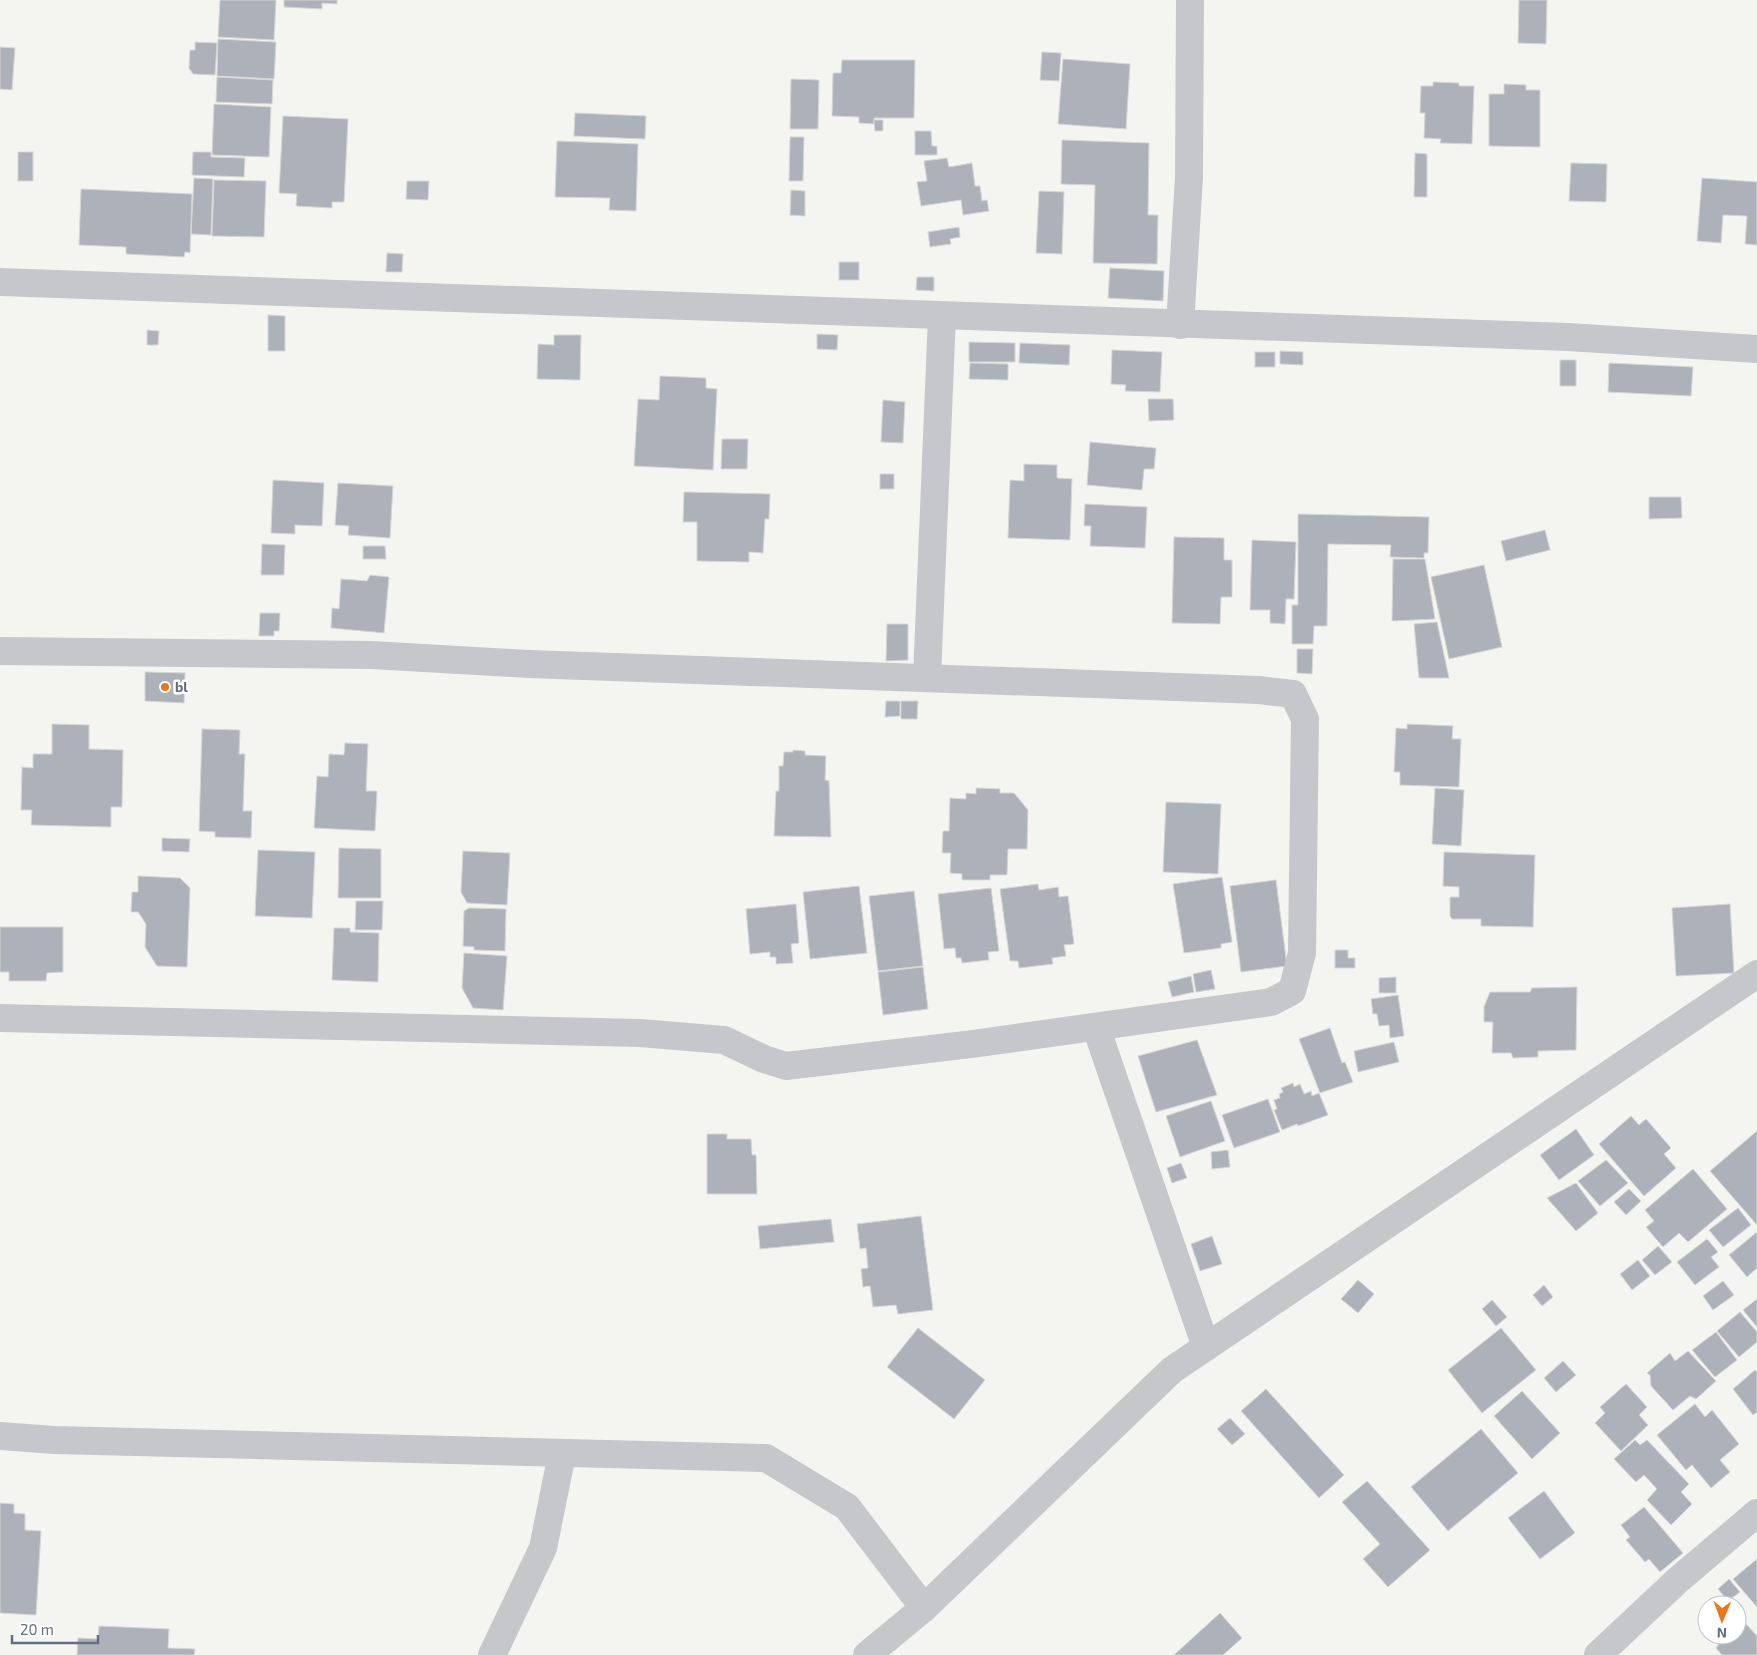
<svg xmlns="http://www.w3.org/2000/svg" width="1757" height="1655" viewBox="0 0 1757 1655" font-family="'Exo 2',sans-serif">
	<rect width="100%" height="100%" fill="#f4f5f1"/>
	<g fill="#adb2ba" stroke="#d6d6d4">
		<polygon points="220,0 276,0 274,40 218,37"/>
		<polygon points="284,0 337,0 337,4 322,3 322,9 284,7"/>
		<polygon points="1519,0 1547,0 1546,44 1518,43"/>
		<polygon points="218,39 276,42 274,79 217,76"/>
		<polygon points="195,42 217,43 215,75 193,74 189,68 190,50 195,50"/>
		<polygon points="0,47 15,48 12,90 0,89"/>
		<polygon points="1042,52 1061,53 1059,81 1040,80"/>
		<polygon points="1063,59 1130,64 1126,129 1058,124"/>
		<polygon points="842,60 915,60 914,118 874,118 874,124 859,123 859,117 832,116 833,73 841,73"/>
		<polygon points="217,77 273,80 272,104 216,102"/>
		<polygon points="791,79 819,80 818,129 790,129"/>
		<polygon points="1433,82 1459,83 1459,86 1474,86 1472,144 1440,143 1441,139 1424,138 1425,113 1420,113 1421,86 1433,86"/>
		<polygon points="1504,84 1526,85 1526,90 1540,90 1540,147 1489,146 1489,94 1504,94"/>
		<polygon points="214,104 271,107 269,157 212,155"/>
		<polygon points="575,113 646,116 645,139 574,136"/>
		<polygon points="283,116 348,119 344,202 332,202 332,208 296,206 297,194 279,193"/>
		<polygon points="874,120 883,120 883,131 875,131"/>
		<polygon points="915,131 931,131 932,146 937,146 937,155 915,155"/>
		<polygon points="790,137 804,137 803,181 789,181"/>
		<polygon points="1062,140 1149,143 1148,215 1158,215 1157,264 1093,263 1095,185 1061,184"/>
		<polygon points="557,141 638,144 636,211 609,210 610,198 555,197"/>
		<rect x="18" y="152" width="15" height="29"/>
		<polygon points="193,152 211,152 211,157 245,158 244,177 192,175"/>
		<polygon points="1415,153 1427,154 1427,197 1414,197"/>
		<polygon points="947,158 949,167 972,163 975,186 980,186 982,201 987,200 989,211 963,215 961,200 921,206 917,182 927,181 924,161"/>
		<polygon points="1571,163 1607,164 1606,202 1569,201"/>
		<polygon points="194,178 213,179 211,235 191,234"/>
		<polygon points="1702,178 1757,182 1757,245 1745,244 1747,216 1723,215 1721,243 1697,241"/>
		<polygon points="214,180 266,181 264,237 212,236"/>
		<polygon points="407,181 429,181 428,200 406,199"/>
		<polygon points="81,189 192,194 190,253 185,252 184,257 126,254 126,247 79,245"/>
		<polygon points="791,190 805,191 805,216 790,215"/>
		<polygon points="1039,191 1064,192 1062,254 1036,253"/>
		<polygon points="959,227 960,237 950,239 951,244 930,247 928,232"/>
		<polygon points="387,253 403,254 402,272 386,272"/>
		<rect x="839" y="262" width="20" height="18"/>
		<polygon points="1110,268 1164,271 1163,301 1108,298"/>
		<polygon points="917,277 934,277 934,291 916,290"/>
		<polygon points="268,315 285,316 285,351 268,351"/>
		<polygon points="147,330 159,331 158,345 147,345"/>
		<polygon points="817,334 838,335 837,350 817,349"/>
		<polygon points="554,335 581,335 580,380 537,379 538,344 554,345"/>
		<polygon points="969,342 1015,343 1015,362 969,362"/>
		<polygon points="1020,343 1070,345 1069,365 1019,363"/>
		<polygon points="1112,350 1162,352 1160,392 1125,391 1126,385 1111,384"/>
		<polygon points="1280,351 1303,352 1303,365 1280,364"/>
		<rect x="1255" y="352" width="20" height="15"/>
		<rect x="1560" y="360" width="16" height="26"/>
		<polygon points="970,363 1008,364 1008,380 969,379"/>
		<polygon points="1609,363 1693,367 1691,396 1608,392"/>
		<polygon points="660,376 706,378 706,388 717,389 713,470 634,466 638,399 659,400"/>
		<polygon points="1148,399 1173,399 1174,420 1149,421"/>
		<polygon points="883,400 905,402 903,443 881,442"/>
		<polygon points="722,439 748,439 747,469 721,469"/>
		<polygon points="1090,442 1156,448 1154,469 1144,469 1142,490 1087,485"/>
		<polygon points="1024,464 1057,465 1057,478 1072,479 1070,540 1008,538 1010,480 1024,481"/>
		<rect x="880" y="474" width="14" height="15"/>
		<polygon points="273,480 324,483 322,526 295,525 295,534 271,533"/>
		<polygon points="338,483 393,486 390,538 348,535 349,526 335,525"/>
		<polygon points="684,492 770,494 769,519 765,519 763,553 749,552 749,562 697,561 697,522 683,522"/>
		<polygon points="1649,497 1681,497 1682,518 1649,519"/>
		<polygon points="1085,504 1147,507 1145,548 1090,546 1091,526 1084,526"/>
		<polygon points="1298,514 1429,517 1428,553 1424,553 1424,558 1390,557 1391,545 1328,544 1327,626 1314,626 1313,644 1292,644 1292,605 1298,605"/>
		<polygon points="1545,530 1550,550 1506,561 1501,541"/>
		<polygon points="1174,537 1224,538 1224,560 1232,560 1232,597 1221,597 1220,624 1172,623"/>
		<polygon points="1252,540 1296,542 1294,599 1286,599 1285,624 1270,623 1270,610 1250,610"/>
		<polygon points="262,544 285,545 284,575 261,575"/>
		<polygon points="363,546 385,546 386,559 363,559"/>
		<polygon points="1393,559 1425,559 1435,619 1392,621"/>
		<polygon points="1484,565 1502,647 1449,659 1431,577"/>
		<polygon points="370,575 389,577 384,633 331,628 332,608 339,609 341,579 367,581"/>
		<polygon points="260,613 280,613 279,631 274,631 274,636 259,636"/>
		<polygon points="1437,622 1449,678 1419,678 1414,624"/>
		<polygon points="887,624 908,624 908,660 886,661"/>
		<polygon points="1297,649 1313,649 1312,674 1297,673"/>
		<polygon points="145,672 185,673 184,703 145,701"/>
		<polygon points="886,701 900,701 900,716 885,717"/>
		<polygon points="901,701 918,701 917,719 901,719"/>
		<polygon points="52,724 89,725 89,749 123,750 122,807 111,807 111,827 31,825 32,810 21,810 22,767 33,768 33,754 52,754"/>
		<polygon points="1407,724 1453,726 1452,739 1461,739 1459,787 1400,785 1400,772 1394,772 1396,728 1407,729"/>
		<polygon points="202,729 240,730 239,754 245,754 243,811 252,811 251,838 215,837 215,832 199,831"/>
		<polygon points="345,743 368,744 366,791 377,791 375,831 314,828 317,776 328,777 329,754 344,755"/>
		<polygon points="793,750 805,751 805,755 826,756 825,780 829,781 831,837 774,836 776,791 779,791 779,766 783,766 784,752 793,752"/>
		<polygon points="976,788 1000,789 1000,793 1014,793 1028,810 1027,849 1008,849 1007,875 990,875 990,880 962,880 962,874 950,873 951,853 942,853 943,831 949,831 950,798 966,799 966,793 976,794"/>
		<polygon points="1435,788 1464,790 1461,846 1432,844"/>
		<polygon points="1166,802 1221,804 1218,874 1163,872"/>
		<polygon points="162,838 190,839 189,852 162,851"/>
		<polygon points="339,848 381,849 381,898 338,898"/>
		<polygon points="258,850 315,852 312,918 255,916"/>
		<polygon points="463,851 510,853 507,905 467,903 461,892"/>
		<polygon points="1444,852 1535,855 1533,927 1481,926 1481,919 1452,919 1450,916 1450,897 1459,897 1459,887 1443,886"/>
		<polygon points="138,876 180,878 190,888 187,967 157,966 145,947 146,924 138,912 131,912 132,892 138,892"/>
		<polygon points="1222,877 1232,942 1221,944 1221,948 1184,953 1173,884"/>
		<polygon points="1276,880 1287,966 1241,972 1230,886"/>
		<polygon points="1038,884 1039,890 1058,887 1059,897 1068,896 1074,944 1064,945 1066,956 1052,958 1053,964 1019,968 1018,961 1010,961 1000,889"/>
		<polygon points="859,886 867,953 810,959 803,892"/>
		<polygon points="991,888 999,951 988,952 989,960 962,963 961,958 956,958 955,948 944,949 938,894"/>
		<polygon points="914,891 923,966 878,971 869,896"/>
		<polygon points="356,901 383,901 382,930 355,930"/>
		<polygon points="796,904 799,943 791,944 793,963 776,964 776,957 770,957 770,952 750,954 746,909"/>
		<polygon points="1730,904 1734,973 1676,976 1672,908"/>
		<polygon points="469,908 506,909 505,951 474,950 474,947 463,946 464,911"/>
		<polygon points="0,927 63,927 63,972 47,973 46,981 9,981 9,972 0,972"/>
		<polygon points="334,928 350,928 350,932 379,933 378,982 332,980"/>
		<polygon points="1335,950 1348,950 1348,958 1355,958 1355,968 1335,968"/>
		<polygon points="464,953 507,956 503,1010 473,1008 462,988"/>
		<polygon points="923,967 928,1009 883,1015 878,972"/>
		<polygon points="1211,970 1215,989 1196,992 1193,974"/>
		<polygon points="1191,976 1194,992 1172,997 1168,982"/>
		<polygon points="1396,977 1396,993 1379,993 1379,978"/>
		<polygon points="1577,987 1576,1050 1538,1051 1538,1057 1513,1058 1511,1053 1492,1053 1493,1022 1484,1022 1484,1007 1490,992 1530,992 1532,988"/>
		<polygon points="1398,995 1404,1036 1390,1038 1389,1025 1379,1026 1377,1014 1373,1014 1371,999"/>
		<polygon points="1330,1028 1342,1063 1345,1062 1353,1082 1320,1093 1299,1039"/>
		<polygon points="1197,1040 1217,1095 1156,1112 1138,1056"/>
		<polygon points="1394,1042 1399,1062 1358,1072 1354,1051"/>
		<polygon points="1293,1083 1294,1087 1300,1084 1304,1094 1311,1091 1312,1096 1319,1093 1328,1115 1298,1126 1297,1124 1282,1130 1274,1110 1277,1109 1274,1100 1280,1098 1279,1094 1283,1092 1281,1088"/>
		<polygon points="1268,1099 1280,1132 1234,1148 1222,1115"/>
		<polygon points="1211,1101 1225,1141 1180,1157 1166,1116"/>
		<polygon points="1631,1116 1639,1125 1646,1119 1671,1148 1664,1154 1676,1168 1644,1196 1599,1144"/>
		<polygon points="1576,1129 1594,1155 1559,1180 1540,1155"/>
		<polygon points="1757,1131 1757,1225 1710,1171"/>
		<polygon points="707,1134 727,1134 727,1139 751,1139 752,1155 756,1155 757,1194 707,1194"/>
		<polygon points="1228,1150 1230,1167 1212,1169 1211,1152"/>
		<polygon points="1606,1160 1628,1183 1600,1206 1578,1181"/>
		<polygon points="1181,1163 1187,1178 1172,1183 1167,1168"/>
		<polygon points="1693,1169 1727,1209 1688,1242 1679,1233 1663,1247 1646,1227 1654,1221 1645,1210"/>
		<polygon points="1576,1183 1598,1213 1576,1231 1547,1198"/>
		<polygon points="1629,1189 1641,1201 1626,1215 1614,1202"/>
		<polygon points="1738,1208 1751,1225 1723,1247 1709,1230"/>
		<polygon points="921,1216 933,1310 898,1314 896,1305 873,1307 870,1286 863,1287 861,1269 868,1268 866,1248 860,1249 857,1224"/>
		<polygon points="831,1219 834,1242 760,1249 758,1226"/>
		<polygon points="1757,1232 1757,1268 1747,1277 1729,1255"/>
		<polygon points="1212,1236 1222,1264 1200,1271 1191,1244"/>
		<polygon points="1707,1239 1718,1252 1711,1257 1719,1267 1695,1285 1677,1262"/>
		<polygon points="1658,1246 1672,1262 1655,1275 1642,1260"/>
		<polygon points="1638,1260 1650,1276 1632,1290 1620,1274"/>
		<polygon points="1358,1280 1374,1294 1358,1313 1341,1299"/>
		<polygon points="1723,1281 1734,1295 1713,1310 1703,1296"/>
		<polygon points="1544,1285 1553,1297 1542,1306 1533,1295"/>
		<polygon points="1757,1299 1757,1327 1743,1310"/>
		<polygon points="1492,1300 1507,1317 1496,1326 1482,1309"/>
		<polygon points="1740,1312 1757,1332 1757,1342 1739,1357 1717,1331"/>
		<polygon points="918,1328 985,1380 954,1419 887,1367"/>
		<polygon points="1501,1328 1536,1370 1482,1413 1448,1370"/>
		<polygon points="1716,1332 1737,1360 1715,1377 1692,1350"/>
		<polygon points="1688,1351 1716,1381 1696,1399 1690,1396 1673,1410 1651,1386 1650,1375 1647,1373 1670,1353 1675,1361"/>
		<polygon points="1563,1361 1576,1375 1556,1392 1544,1378"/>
		<polygon points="1755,1370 1757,1372 1757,1412 1753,1415 1733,1389"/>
		<polygon points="1626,1384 1647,1407 1639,1415 1648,1425 1621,1451 1595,1423 1605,1413 1600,1407"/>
		<polygon points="1266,1389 1344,1475 1319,1498 1241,1411"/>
		<polygon points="1522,1391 1560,1433 1532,1459 1494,1416"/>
		<polygon points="1695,1404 1705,1417 1712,1410 1739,1444 1720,1460 1730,1472 1711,1488 1692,1465 1686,1470 1657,1435"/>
		<polygon points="1230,1418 1245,1434 1232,1445 1217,1429"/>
		<polygon points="1481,1429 1518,1473 1448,1531 1411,1487"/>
		<polygon points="1635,1440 1640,1445 1647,1440 1689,1484 1681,1492 1692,1504 1671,1525 1647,1500 1657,1489 1644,1475 1636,1482 1614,1459"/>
		<polygon points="1367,1481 1430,1550 1388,1587 1363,1559 1380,1544 1342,1502"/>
		<polygon points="1544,1491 1575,1533 1540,1559 1508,1518"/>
		<polygon points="0,1503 14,1504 14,1513 25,1514 25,1530 41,1531 36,1615 0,1613"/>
		<polygon points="1644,1507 1683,1553 1660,1572 1649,1559 1645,1562 1626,1540 1630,1537 1621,1525"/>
		<polygon points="1757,1559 1757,1607 1733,1579"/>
		<polygon points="1729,1579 1740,1592 1728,1601 1718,1589"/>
		<polygon points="1220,1613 1242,1638 1223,1655 1174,1655"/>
		<polygon points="1737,1614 1757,1636 1757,1655 1722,1655 1716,1648 1723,1639 1720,1635 1737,1635"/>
		<polygon points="99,1626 169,1629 168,1648 195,1649 194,1655 77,1655 78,1638 98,1639"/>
	</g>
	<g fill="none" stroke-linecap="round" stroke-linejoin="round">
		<g stroke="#c5c7cb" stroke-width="28">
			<polyline points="0,282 1568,337 1757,349"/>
			<polyline points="1180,325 1189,177 1190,0"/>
			<polyline points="0,651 372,655 529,664 1259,690 1293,694 1305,719 1302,953 1292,991 1271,1002 972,1044 786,1066 764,1059 724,1040 640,1033 0,1018"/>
			<polyline points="927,678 942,316"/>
			<polyline points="1096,1027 1206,1347"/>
			<polyline points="0,1436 54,1440 766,1458 847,1507 924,1608"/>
			<polyline points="492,1655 543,1548 562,1454"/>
			<polyline points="867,1655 924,1608 1172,1370 1757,974"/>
			<polyline points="1598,1655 1678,1580 1757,1513"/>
		</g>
	</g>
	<circle fill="#e8771e" stroke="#fff" stroke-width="2" cx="165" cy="687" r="5"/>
	<g text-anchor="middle" stroke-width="5" stroke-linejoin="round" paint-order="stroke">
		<g font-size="14" font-weight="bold" fill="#636e83" stroke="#fff" text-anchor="start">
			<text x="175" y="692">bl</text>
		</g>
	</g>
	<g transform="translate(1722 1620) rotate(181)"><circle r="24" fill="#ffffff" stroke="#c1c5cd"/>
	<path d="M0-4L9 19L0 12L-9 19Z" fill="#e8771e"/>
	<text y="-8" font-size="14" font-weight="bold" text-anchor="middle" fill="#636e83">N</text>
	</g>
	<path d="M12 1635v8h86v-8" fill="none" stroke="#636e83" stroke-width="2.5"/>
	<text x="20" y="1635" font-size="15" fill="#636e83" stroke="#ffffff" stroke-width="4" paint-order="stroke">20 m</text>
</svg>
